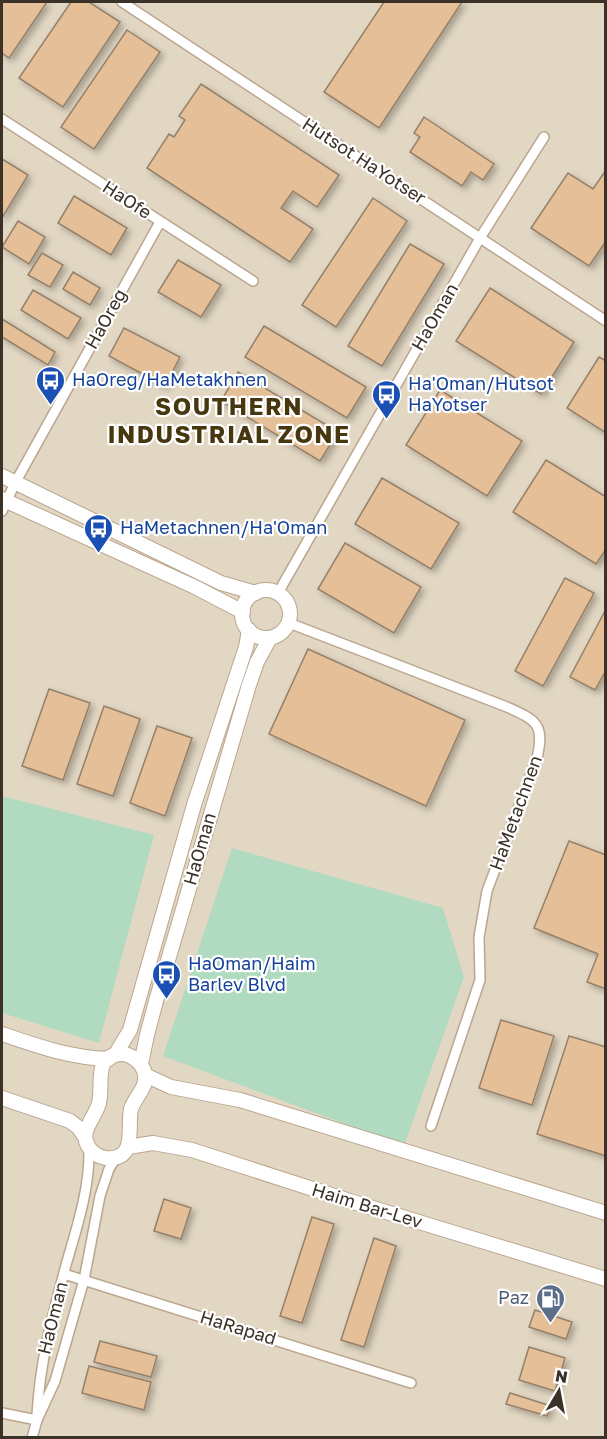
<svg xmlns="http://www.w3.org/2000/svg" width="607" height="1439" viewBox="0 0 607 1439" font-family="'Golos Text',sans-serif">
	<defs>
		<filter id="shadow"><feDropShadow dx="3.5" dy="3.5" stdDeviation="3" flood-color="#0004"/></filter>
	</defs>
	<rect width="100%" height="100%" fill="#f6dec6"/>
	<polygon fill="#e2d7c3" points="2,2 605,2 605,1437 2,1438"/>
	<g fill="#b1dbc0">
		<polygon points="2,796 154,835 99,1043 2,1013"/>
		<polygon points="232,848 443,908 464,977 404,1146 163,1056"/>
	</g>
	<g fill="#e5bf98" stroke="#958069" stroke-width="1.5" filter="url(#shadow)">
		<polygon points="2,2 47,2 9,58 2,53"/>
		<polygon points="71,2 89,2 120,22 63,107 19,78"/>
		<polygon points="384,2 462,2 379,128 324,92"/>
		<polygon points="127,30 160,52 94,149 61,127"/>
		<polygon points="201,84 339,175 317,207 293,191 281,208 313,229 290,262 147,168 169,134 174,137 185,120 179,116"/>
		<polygon points="424,117 494,164 483,180 471,172 462,186 410,152 420,137 414,133"/>
		<polygon points="2,159 28,175 2,218"/>
		<polygon points="606,170 606,241 589,266 531,228 568,173 593,189"/>
		<polygon points="74,196 127,228 111,255 58,223"/>
		<polygon points="373,198 407,221 336,327 302,305"/>
		<polygon points="18,221 45,237 29,264 2,247"/>
		<polygon points="410,244 444,264 382,366 348,346"/>
		<polygon points="42,253 63,265 50,287 28,275"/>
		<polygon points="178,260 221,285 201,317 158,292"/>
		<polygon points="73,272 100,288 90,305 63,289"/>
		<polygon points="490,288 574,342 541,394 456,341"/>
		<polygon points="33,290 81,318 68,339 21,310"/>
		<polygon points="2,319 55,352 48,365 2,337"/>
		<polygon points="264,326 366,387 347,418 245,357"/>
		<polygon points="124,328 180,357 165,386 109,356"/>
		<polygon points="599,357 606,361 606,433 567,408"/>
		<polygon points="238,372 338,432 320,461 221,401"/>
		<polygon points="440,390 522,441 487,496 406,445"/>
		<polygon points="546,460 606,497 606,549 596,564 513,512"/>
		<polygon points="382,478 459,523 431,569 355,524"/>
		<polygon points="345,543 421,587 394,633 318,589"/>
		<polygon points="565,578 594,593 543,686 515,671"/>
		<polygon points="606,609 606,670 595,690 570,677"/>
		<polygon points="308,649 465,720 426,806 269,734"/>
		<polygon points="49,689 90,703 63,780 22,766"/>
		<polygon points="104,706 140,719 113,796 77,784"/>
		<polygon points="157,726 192,738 165,816 130,803"/>
		<polygon points="569,841 606,855 606,989 587,982 598,954 534,928"/>
		<polygon points="501,1020 554,1036 532,1105 479,1088"/>
		<polygon points="569,1036 606,1047 606,1156 537,1134"/>
		<polygon points="164,1199 191,1208 181,1239 154,1231"/>
		<polygon points="312,1217 334,1224 302,1323 280,1316"/>
		<polygon points="374,1238 396,1246 364,1347 341,1340"/>
		<polygon points="535,1310 572,1322 566,1339 529,1327"/>
		<polygon points="100,1341 157,1356 151,1377 94,1362"/>
		<polygon points="529,1347 565,1358 555,1391 519,1380"/>
		<polygon points="89,1366 151,1382 144,1410 82,1393"/>
		<polygon points="510,1393 551,1406 547,1416 506,1404"/>
	</g>
	<g fill="none" stroke-linecap="round" stroke-linejoin="round">
		<defs>
			<g id="street">
				<polyline points="122,2 606,321"/>
				<polyline points="2,119 253,281"/>
				<polyline points="2,511 15,483 160,222"/>
				<polyline points="278,593 480,238 544,137"/>
				<path d="M289,623L507,707C536,720 545,724 537,758L487,891L479,937L480,980L431,1126"/>
				<polyline points="64,1274 411,1383"/>
				<polyline points="2,1413 37,1420"/>
				<path d="M37,1415C40,1361 52,1317 66,1265C77,1227 90,1188 89,1148"/>
				<polyline points="32,1438 37,1420 55,1381 84,1280 100,1196 109,1169 117,1156"/>
			</g>
			<g id="secondary">
				<polyline points="2,476 221,583 256,593"/>
				<polyline points="2,499 195,587 243,612"/>
				<circle cx="266" cy="614" r="24"/>
				<path d="M2,1034C37,1046 71,1058 109,1059"/>
				<path d="M125,1054C138,1058 149,1070 144,1085C141,1093 134,1100 131,1109C127,1126 138,1161 106,1158C99,1157 94,1154 90,1149C77,1132 95,1119 99,1103C104,1084 91,1053 125,1054Z"/>
				<polyline points="115,1055 130,1030 194,805 246,647 249,630"/>
				<polyline points="141,1064 147,1035 156,1001 249,685 257,662 270,638"/>
				<polyline points="145,1075 171,1087 240,1100 606,1213"/>
				<polyline points="2,1098 70,1121 79,1128 85,1137"/>
				<polyline points="128,1147 153,1143 192,1150 350,1201 606,1279"/>
			</g>
		</defs>
		<use href="#street" stroke="#bba58e" stroke-width="12"/>
		<use href="#secondary" stroke="#bba58e" stroke-width="16"/>
		<use href="#street" stroke="#fff" stroke-width="9"/>
		<use href="#secondary" stroke="#fff" stroke-width="14"/>
	</g>
	<defs>
		<symbol id="bus-pin" viewBox="-11 -11 22 30"><path d="M0 17L-7.5 6A9.5 9.5 0 1 1 7.5 6Z" fill="#1a4fb4" stroke="#fff"/><path d="M-5-6H5V4H4V6H2V4H-2V6H-4V4H-5ZM-3.5-4V0h7V-4ZM-3.5 1.2v1.5H-2V1.2ZM2 1.2v1.5H3.5V1.2Z" fill="#fff"/></symbol>
		<symbol id="fuel-pin" viewBox="-11 -11 22 30"><path d="M0 17L-7.5 6A9.5 9.5 0 1 1 7.5 6Z" fill="#5c6f8a" stroke="#fff"/><path d="M-5.5-6h7V0h2V4h1.3V-2.5L3-4.5l.8-.8L6-3V5H2.5V1h-1V6h-7ZM-4.2-4.7v3.2H.2V-4.7Z" fill="#fff"/></symbol>
	</defs>
	<g fill-rule="evenodd">
		<use href="#bus-pin" x="34" y="364" width="33" height="45"/>
		<use href="#bus-pin" x="370" y="378" width="33" height="45"/>
		<use href="#bus-pin" x="82" y="512" width="33" height="45"/>
		<use href="#bus-pin" x="150" y="958" width="33" height="45"/>
		<use href="#fuel-pin" x="534" y="1282" width="33" height="45"/>
	</g>
	<g text-anchor="middle" stroke-width="4.5" stroke-linejoin="round" paint-order="stroke">
		<g font-size="18" fill="#3a3127" stroke="#fff">
			<text transform="translate(364 161) rotate(33)" y="6">Hutsot HaYotser</text>
			<text transform="translate(127 200) rotate(33)" y="6">HaOfe</text>
			<text transform="translate(435 317) rotate(-60)" y="6">HaOman</text>
			<text transform="translate(106 319) rotate(-61)" y="6">HaOreg</text>
			<text transform="translate(516 813) rotate(-70)" y="6">HaMetachnen</text>
			<text transform="translate(200 849) rotate(-74)" y="6">HaOman</text>
			<text transform="translate(367 1206) rotate(17)" y="6">Haim Bar-Lev</text>
			<text transform="translate(53 1318) rotate(-76)" y="6">HaOman</text>
			<text transform="translate(238 1328) rotate(17)" y="6">HaRapad</text>
		</g>
		<g font-size="18" fill="#164399" stroke="#fff" text-anchor="start">
			<text x="72" y="386">HaOreg/HaMetakhnen</text>
			<text x="408" y="390">Ha'Oman/Hutsot<tspan x="408" dy="21">HaYotser</tspan></text>
			<text x="120" y="534">HaMetachnen/Ha'Oman</text>
			<text x="188" y="970">HaOman/Haim<tspan x="188" dy="21">Barlev Blvd</tspan></text>
		</g>
		<g font-size="18" fill="#4e5e75" stroke="#fff" text-anchor="end">
			<text x="529" y="1304">Paz</text>
		</g>
		<g font-size="24" font-weight="bold" letter-spacing="1.5" fill="#46370e" stroke="#fff">
			<text x="229" y="415">SOUTHERN<tspan x="229" dy="28">INDUSTRIAL ZONE</tspan></text>
		</g>
	</g>
	<rect width="607" height="1439" fill="none" stroke="#3a3127" stroke-width="6"/>
	<g transform="translate(559 1391) rotate(10)" stroke="#ffffff" stroke-width="4.5" paint-order="stroke">
	<path d="M0-4.5L10 22L0 15L-10 22Z" fill="#3a3127"/>
	<text y="-9" font-size="16" font-weight="bold" text-anchor="middle" fill="#3a3127">N</text>
	</g>
</svg>
